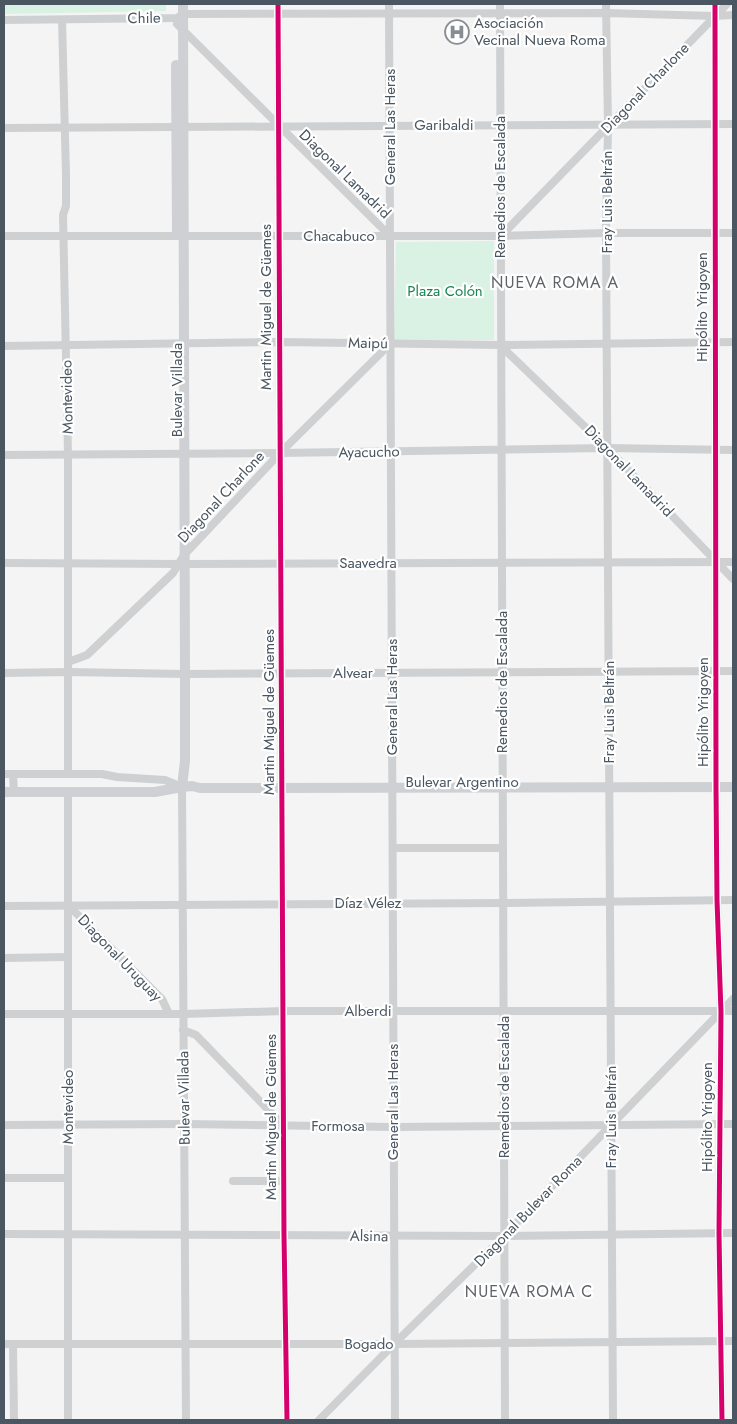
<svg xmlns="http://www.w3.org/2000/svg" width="737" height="1424" viewBox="0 0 737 1424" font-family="Jost,sans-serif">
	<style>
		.green { fill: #d9f2e3 }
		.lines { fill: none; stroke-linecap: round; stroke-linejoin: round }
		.street { stroke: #ced0d2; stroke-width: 8 }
		.secondary { stroke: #ced0d4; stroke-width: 10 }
		.cycleway-casing { stroke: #fff; stroke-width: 8 }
		.cycleway { stroke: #d6006c; stroke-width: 5 }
		.labels { text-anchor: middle; stroke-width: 4.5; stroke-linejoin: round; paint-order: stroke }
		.street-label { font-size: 15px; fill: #4a5661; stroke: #fff }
		.poi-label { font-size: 15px; fill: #4a5661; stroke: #fff; text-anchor: start }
		.park-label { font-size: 15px; fill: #17864f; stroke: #fff }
		.neighbourhood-label { font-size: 16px; letter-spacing: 1px; fill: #5f6368; stroke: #fff }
	</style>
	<rect width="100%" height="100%" fill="#f4f4f4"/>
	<g class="green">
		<polygon points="4,4 166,4 166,11 4,14"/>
		<polygon points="494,241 494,340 394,340 396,242"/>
	</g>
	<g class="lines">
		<g class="street">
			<polyline points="278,4 284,1235 287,1420"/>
			<polyline points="389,4 395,1420"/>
			<polyline points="500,4 505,1420"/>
			<polyline points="606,4 608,126 606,233 613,1420"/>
			<polyline points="715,4 716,787 717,900 721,1012 719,1233 722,1420"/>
			<polyline points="4,20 177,18 183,14 606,13 715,16 733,15"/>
			<polyline points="62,20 66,175 66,206 63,215 68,455 68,774"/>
			<polyline points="177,24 390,236"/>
			<polyline points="4,128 733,124"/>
			<polyline points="4,236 501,236 606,233 733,233"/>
			<polyline points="501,236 727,4"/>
			<polyline points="500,345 607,448 733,579"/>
			<polyline points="4,346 279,342 500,345 733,342"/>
			<polyline points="4,455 280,453 607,448 733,450"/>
			<polyline points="4,563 184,564 733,562"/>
			<polyline points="68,662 87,655 173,573 184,555 280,453 390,344"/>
			<polyline points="4,673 68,672 185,674 733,671"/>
			<polyline points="4,774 102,774 117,777 165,780 182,787 186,1420"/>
			<polyline points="13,774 14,792"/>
			<polyline points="393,848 503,848"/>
			<polyline points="68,905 162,999 169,1014"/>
			<polyline points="4,906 503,903 733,900"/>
			<polyline points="4,958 68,957"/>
			<polyline points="4,1014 183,1014 284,1011 733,1011"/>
			<polyline points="183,1030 196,1035 284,1126"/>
			<polyline points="4,1125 185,1124 393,1127 733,1124"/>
			<polyline points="4,1178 68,1178"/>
			<polyline points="233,1181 284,1181"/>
			<polyline points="4,1234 504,1236 733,1233"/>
			<polyline points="4,1344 394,1344 733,1341"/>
			<polyline points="13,1344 14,1420"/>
			<polyline points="68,1420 68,793"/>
			<polyline points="319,1420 394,1344 504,1236 733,999"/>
		</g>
		<g class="secondary">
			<polyline points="176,65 177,235"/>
			<polyline points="182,787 185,761 185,674 183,4"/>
			<polyline points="4,792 155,792 182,787 192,786 200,788 733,787"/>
		</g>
		<g class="cycleway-casing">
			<g id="cycleway">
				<polyline points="278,4 284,1235 287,1420"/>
				<polyline points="715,4 716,787 717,900 721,1012 719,1233 722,1420"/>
			</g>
		</g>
		<use href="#cycleway" class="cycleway"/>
	</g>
	<defs>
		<g id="hospital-ring" transform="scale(1.25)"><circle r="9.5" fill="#fff" stroke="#868d94" stroke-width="1.5"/><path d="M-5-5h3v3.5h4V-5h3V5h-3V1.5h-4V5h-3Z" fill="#868d94"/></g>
	</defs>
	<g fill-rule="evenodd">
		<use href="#hospital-ring" x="457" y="32"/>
	</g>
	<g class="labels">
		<g class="street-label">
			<text transform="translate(144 18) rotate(-1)" y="5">Chile</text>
			<text transform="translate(645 88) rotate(-46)" y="5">Diagonal Charlone</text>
			<text x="444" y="130">Garibaldi</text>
			<text transform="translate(390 127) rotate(-90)" y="5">General Las Heras</text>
			<text transform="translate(345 174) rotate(44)" y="5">Diagonal Lamadrid</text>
			<text transform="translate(500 187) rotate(-90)" y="5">Remedios de Escalada</text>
			<text transform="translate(607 202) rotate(-90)" y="5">Fray Luis Beltrán</text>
			<text x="339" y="241">Chacabuco</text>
			<text transform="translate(266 307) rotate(-90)" y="5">Martin Miguel de Güemes</text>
			<text transform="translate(702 307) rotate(-90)" y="5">Hipólito Yrigoyen</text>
			<text transform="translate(368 343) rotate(1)" y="5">Maipú</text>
			<text transform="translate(177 390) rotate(-90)" y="5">Bulevar Villada</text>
			<text transform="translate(67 397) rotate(-91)" y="5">Montevideo</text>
			<text transform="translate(369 452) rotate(-1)" y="5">Ayacucho</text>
			<text transform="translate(629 471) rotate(46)" y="5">Diagonal Lamadrid</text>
			<text transform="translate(221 497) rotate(-47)" y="5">Diagonal Charlone</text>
			<text x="368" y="568">Saavedra</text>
			<text x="353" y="678">Alvear</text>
			<text transform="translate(502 682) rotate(-90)" y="5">Remedios de Escalada</text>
			<text transform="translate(392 697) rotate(-90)" y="5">General Las Heras</text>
			<text transform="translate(269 712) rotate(-90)" y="5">Martin Miguel de Güemes</text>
			<text transform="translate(609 712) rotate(-90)" y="5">Fray Luis Beltrán</text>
			<text transform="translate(703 712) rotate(-90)" y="5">Hipólito Yrigoyen</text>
			<text x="462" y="787">Bulevar Argentino</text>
			<text x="368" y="908">Díaz Vélez</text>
			<text transform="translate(120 958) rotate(46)" y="5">Diagonal Uruguay</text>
			<text x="368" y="1016">Alberdi</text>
			<text transform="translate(504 1087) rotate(-90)" y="5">Remedios de Escalada</text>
			<text transform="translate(184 1098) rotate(-91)" y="5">Bulevar Villada</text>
			<text transform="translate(393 1102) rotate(-90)" y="5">General Las Heras</text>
			<text transform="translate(68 1107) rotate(-90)" y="5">Montevideo</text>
			<text transform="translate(271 1117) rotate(-90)" y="5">Martin Miguel de Güemes</text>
			<text transform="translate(611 1117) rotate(-90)" y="5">Fray Luis Beltrán</text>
			<text transform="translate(707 1117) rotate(-90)" y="5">Hipólito Yrigoyen</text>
			<text x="338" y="1131">Formosa</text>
			<text transform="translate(528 1211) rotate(-46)" y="5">Diagonal Bulevar Roma</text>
			<text transform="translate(369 1236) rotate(1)" y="5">Alsina</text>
			<text x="369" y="1349">Bogado</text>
		</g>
		<g class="poi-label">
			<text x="474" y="28">Asociación<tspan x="474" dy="17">Vecinal Nueva Roma</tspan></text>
		</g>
		<g class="park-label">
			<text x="445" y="296">Plaza Colón</text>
		</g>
		<g class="neighbourhood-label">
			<text x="555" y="288">NUEVA ROMA A</text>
			<text x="529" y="1297">NUEVA ROMA C</text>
		</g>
	</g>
	<rect width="737" height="1424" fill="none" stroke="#4a5661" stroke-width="10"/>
</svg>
